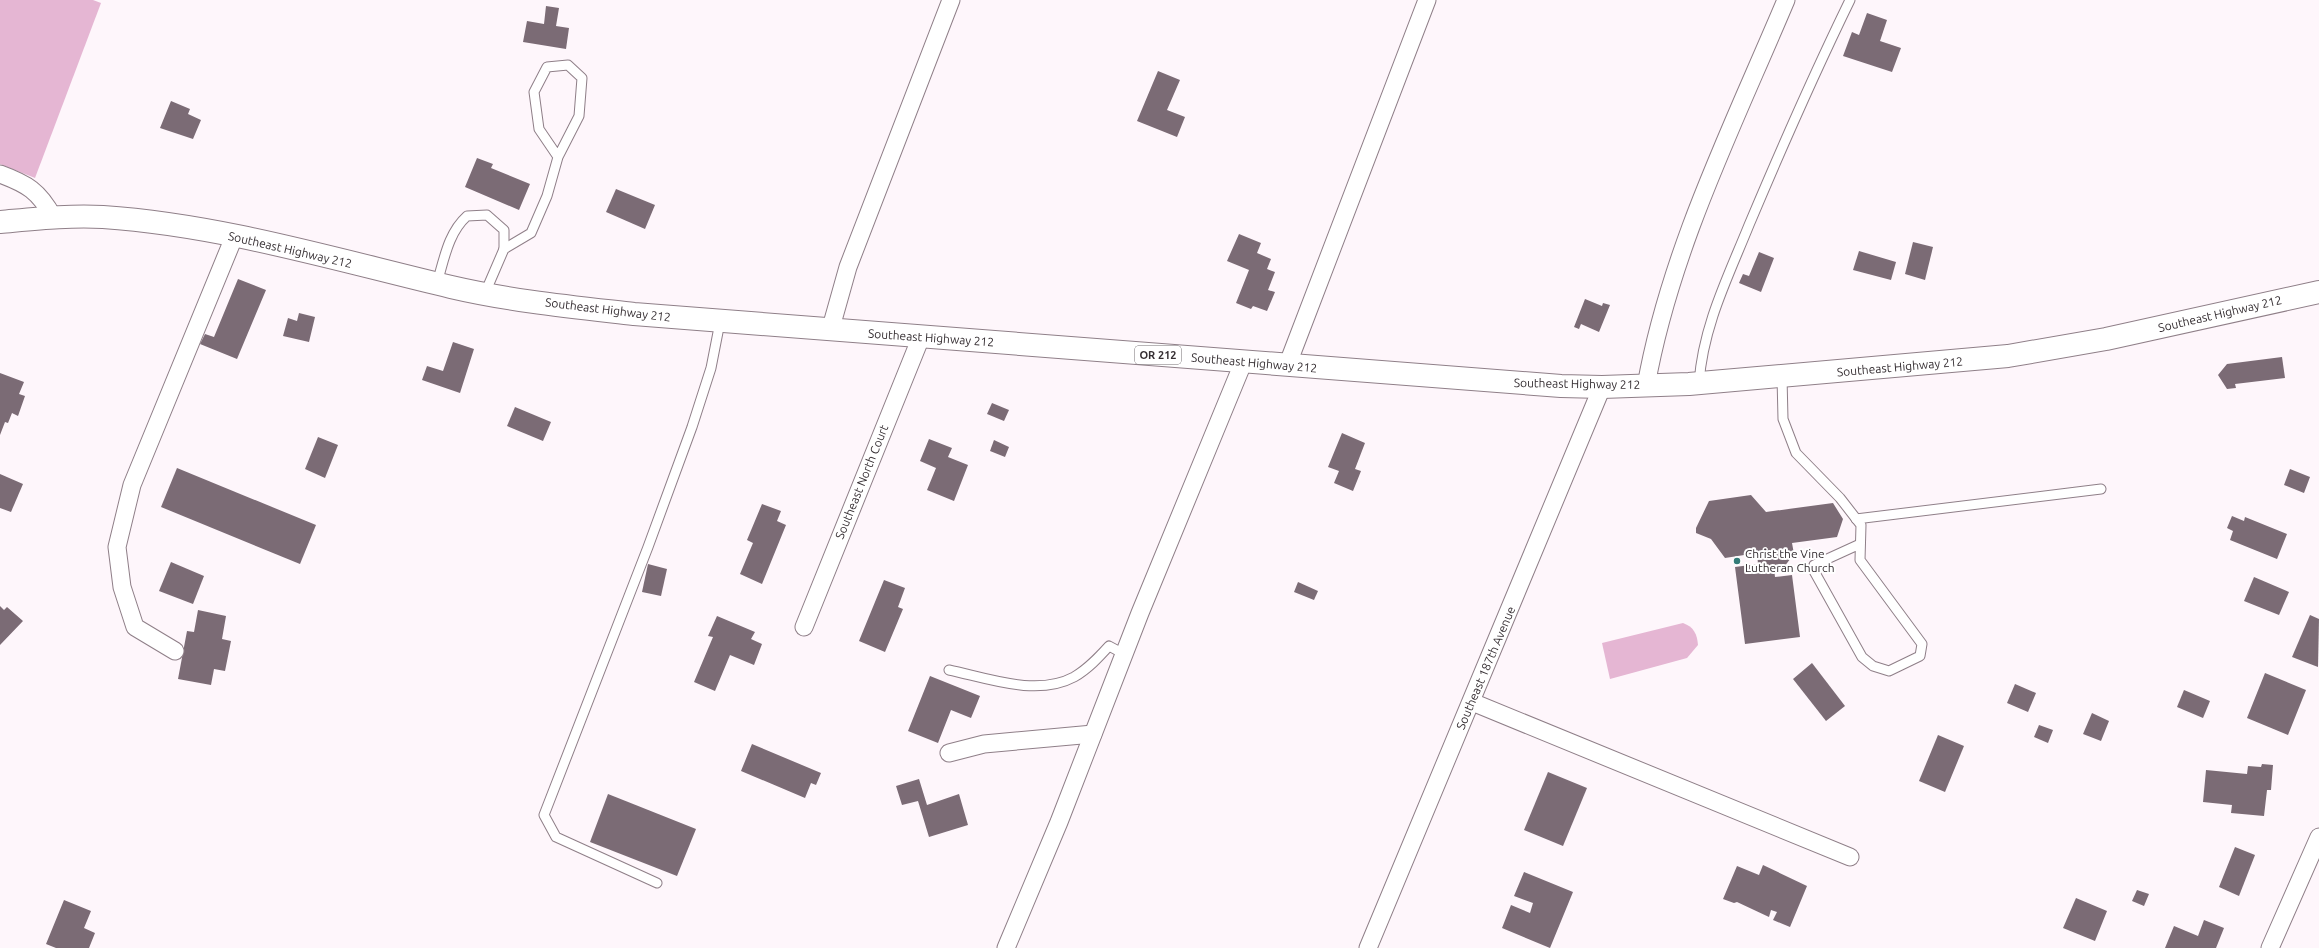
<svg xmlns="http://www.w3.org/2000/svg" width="2319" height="948" viewBox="0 0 2319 948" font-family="Ubuntu,sans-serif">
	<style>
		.green { fill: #e5b6d3 }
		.building { fill: #7b6b75 }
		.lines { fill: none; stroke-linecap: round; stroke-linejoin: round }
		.lane-casing { stroke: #8f7f88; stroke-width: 11 }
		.street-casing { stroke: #8f7f88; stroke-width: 19 }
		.highway-casing { stroke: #8f7f88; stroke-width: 24 }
		.lane { stroke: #fff; stroke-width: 9 }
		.street { stroke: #fff; stroke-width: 17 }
		.highway { stroke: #fff; stroke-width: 22 }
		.poi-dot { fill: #337b78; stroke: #fff; stroke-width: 1.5 }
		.labels { text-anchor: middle; stroke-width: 4; stroke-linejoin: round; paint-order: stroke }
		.shield { fill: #fff; stroke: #726d70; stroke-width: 1 }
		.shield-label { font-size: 11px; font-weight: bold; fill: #352e32 }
		.street-label { font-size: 12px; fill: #352e32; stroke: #fff }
		.poi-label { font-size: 12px; fill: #352e32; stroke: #fff; text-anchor: start }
	</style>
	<rect width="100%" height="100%" fill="#fef6fb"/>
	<g class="green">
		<polygon points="0,0 93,0 101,3 35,178 0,164"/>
		<path d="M 1683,623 C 1694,627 1697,634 1698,645 L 1687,658 L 1610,679 L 1602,643 Z"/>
	</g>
	<g class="building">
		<polygon points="546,6 559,8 556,26 569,28 566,49 523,42 527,21 544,24"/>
		<polygon points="1867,13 1887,20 1880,41 1901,48 1892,72 1843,56 1852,32 1859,35"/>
		<polygon points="1158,71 1180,80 1167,110 1185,117 1177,137 1137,121"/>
		<polygon points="171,101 190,109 188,114 201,120 193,139 160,128"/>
		<polygon points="477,158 493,164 491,168 530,184 519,210 465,187"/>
		<polygon points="616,189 655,205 645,229 606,212"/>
		<polygon points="1239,234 1261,243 1257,253 1271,259 1267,269 1275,272 1268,290 1275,292 1267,311 1253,306 1251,309 1236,303 1249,270 1227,261"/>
		<polygon points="1913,242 1933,247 1925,280 1905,274"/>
		<polygon points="1859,251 1896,262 1891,280 1853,270"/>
		<polygon points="1759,252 1774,258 1761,292 1739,283 1743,274 1749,276"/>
		<polygon points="238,279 266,290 237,359 200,344 205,334 214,337"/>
		<polygon points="1585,299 1602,306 1603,303 1610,305 1599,332 1581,324 1579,329 1574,327"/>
		<polygon points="299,313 315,317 309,342 283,336 288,318 297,321"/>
		<polygon points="453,342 474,349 460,393 422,380 427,366 443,371"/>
		<polygon points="2282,357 2285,378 2235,384 2236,388 2227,389 2218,375 2227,364"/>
		<polygon points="0,373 24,382 19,394 25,396 18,416 12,413 8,423 5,422 0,435"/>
		<polygon points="992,403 1009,410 1004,421 987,414"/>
		<polygon points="515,407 551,422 543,441 507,426"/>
		<polygon points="1342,433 1365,443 1355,469 1361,471 1353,491 1334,483 1339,471 1328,467"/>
		<polygon points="318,437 338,445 325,478 305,469"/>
		<polygon points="929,439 952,448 948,457 968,465 954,501 927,490 936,468 920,461"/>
		<polygon points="994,440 1009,447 1005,457 990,451"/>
		<polygon points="177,468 316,525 300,564 161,507"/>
		<polygon points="2290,469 2310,477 2304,493 2284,485"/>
		<polygon points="0,474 23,484 11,512 0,508"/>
		<polygon points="1751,495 1766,512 1833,503 1843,519 1837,537 1792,543 1794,554 1784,567 1774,568 1775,577 1792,575 1800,637 1745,644 1735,567 1758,564 1757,553 1725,558 1711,539 1696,533 1696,528 1709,501"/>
		<polygon points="762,504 781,511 777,521 786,525 762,584 740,574 753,543 747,540"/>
		<polygon points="2232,516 2244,521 2245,517 2287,534 2277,559 2230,540 2233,531 2227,528"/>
		<polygon points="171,562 204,576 193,604 159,591"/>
		<polygon points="648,564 667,569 661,596 642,592"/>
		<polygon points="2254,577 2289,592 2279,615 2244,601"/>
		<polygon points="884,580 905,588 898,607 903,609 885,652 859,641"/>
		<polygon points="1298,582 1318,591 1314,600 1294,592"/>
		<polygon points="0,606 4,610 7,607 23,621 0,645"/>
		<polygon points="198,610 226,616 222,639 231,641 225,671 214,669 211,685 178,679 187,631 194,632"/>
		<polygon points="2310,615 2319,619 2318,667 2292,657"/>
		<polygon points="717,616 755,632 751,639 762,644 754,665 730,655 715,691 694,682 713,637 708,636"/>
		<polygon points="1812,663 1845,706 1826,721 1793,679"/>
		<polygon points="2265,673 2306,690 2288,735 2247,718"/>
		<polygon points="930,676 980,696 971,718 951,710 938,743 908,731"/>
		<polygon points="2015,684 2036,693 2028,712 2007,703"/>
		<polygon points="2184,690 2210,701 2203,718 2177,707"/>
		<polygon points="2092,713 2109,721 2101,741 2083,734"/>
		<polygon points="2039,725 2053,730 2048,743 2034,737"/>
		<polygon points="1938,735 1964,746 1945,792 1919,781"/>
		<polygon points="752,744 821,773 816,785 811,783 805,798 741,771"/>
		<polygon points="2262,764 2273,765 2271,790 2267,790 2264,816 2231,813 2232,805 2203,802 2206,770 2247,774 2248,766 2261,767"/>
		<polygon points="1548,772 1587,788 1563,846 1524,830"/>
		<polygon points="919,779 927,805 959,794 968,825 929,837 918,801 902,805 896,786"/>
		<polygon points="608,794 696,829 677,876 590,842"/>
		<polygon points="2235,847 2255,855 2239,896 2219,887"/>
		<polygon points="1763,865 1807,886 1790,927 1773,920 1777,912 1771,910 1769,917 1737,902 1734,903 1723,899 1737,866 1759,875"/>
		<polygon points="1524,872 1573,892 1550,948 1502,928 1511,905 1530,913 1533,903 1514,896"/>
		<polygon points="2137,890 2149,894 2144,906 2132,901"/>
		<polygon points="2076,898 2107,911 2095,941 2063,928"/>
		<polygon points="64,900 91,911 84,928 95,933 89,948 56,948 46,944"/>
		<polygon points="2204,920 2224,928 2216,948 2165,948 2174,926 2198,936"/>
	</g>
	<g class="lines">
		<g class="lane-casing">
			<g id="lane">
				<path d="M 437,283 C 444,260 448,233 467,216 L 487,215 L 504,230 L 504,249"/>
				<polyline points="485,293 504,249 531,233 547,196 558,157 579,116 582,78 568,65 547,67 534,92 539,129 558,157"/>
				<polyline points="1782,377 1783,419 1796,453 1840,498 1861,525 1860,560 1922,644 1920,656 1889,671 1873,666 1862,657 1814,571 1814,565 1860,544"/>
				<path d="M 1699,383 C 1703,326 1728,277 1749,225 C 1781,149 1814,74 1850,0"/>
				<polyline points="1856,519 2101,489"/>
				<path d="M 949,670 C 987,678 1037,697 1074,677 C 1088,669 1099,657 1109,646 L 1124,654"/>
				<polyline points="657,883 556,837 544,815 648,547 692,427 711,368 720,322"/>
			</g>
		</g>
		<g class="street-casing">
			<g id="street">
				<path d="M 0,174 C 27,184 39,191 53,217"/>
				<polyline points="830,331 848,267 951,0"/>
				<polyline points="1287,366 1427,0"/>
				<path d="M 1646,386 C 1670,251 1733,126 1786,0"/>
				<polyline points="804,627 921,337"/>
				<polyline points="175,651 135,627 122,587 117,547 132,485 234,237"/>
				<polyline points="1472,702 1850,857"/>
				<polyline points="949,753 984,744 1093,734"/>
				<polyline points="1006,948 1059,822 1140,613 1243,363"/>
				<polyline points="1368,948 1602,387"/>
				<polyline points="2270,948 2319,837"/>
			</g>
		</g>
		<g class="highway-casing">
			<path id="highway" d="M 0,222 C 34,219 69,215 103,217 C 221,225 337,260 451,287 C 511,301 573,307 634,314 L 1561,386 L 1602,387 L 1689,384 L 2008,356 L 2106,339 L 2319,292"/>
		</g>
		<use href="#lane" class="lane"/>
		<use href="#street" class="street"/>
		<use href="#highway" class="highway"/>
	</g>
	<circle class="poi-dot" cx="1737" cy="561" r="4"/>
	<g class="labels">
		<rect class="shield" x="1135" y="346" width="46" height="18" rx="3"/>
		<g class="shield-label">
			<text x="1158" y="359">OR 212</text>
		</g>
		<g class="street-label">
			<text transform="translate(290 250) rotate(13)" y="4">Southeast Highway 212</text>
			<text transform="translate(608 310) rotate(7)" y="4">Southeast Highway 212</text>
			<text transform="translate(2220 314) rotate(-13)" y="4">Southeast Highway 212</text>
			<text transform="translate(931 338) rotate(4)" y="4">Southeast Highway 212</text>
			<text transform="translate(1254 363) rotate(5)" y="4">Southeast Highway 212</text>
			<text transform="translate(1900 367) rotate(-5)" y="4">Southeast Highway 212</text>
			<text transform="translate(1577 384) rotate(1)" y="4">Southeast Highway 212</text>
			<text transform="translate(862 482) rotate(-68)" y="4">Southeast North Court</text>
			<text transform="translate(1486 668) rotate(-67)" y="4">Southeast 187th Avenue</text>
		</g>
		<g class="poi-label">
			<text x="1745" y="558">Christ the Vine<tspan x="1745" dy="14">Lutheran Church</tspan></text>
		</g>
	</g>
</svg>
